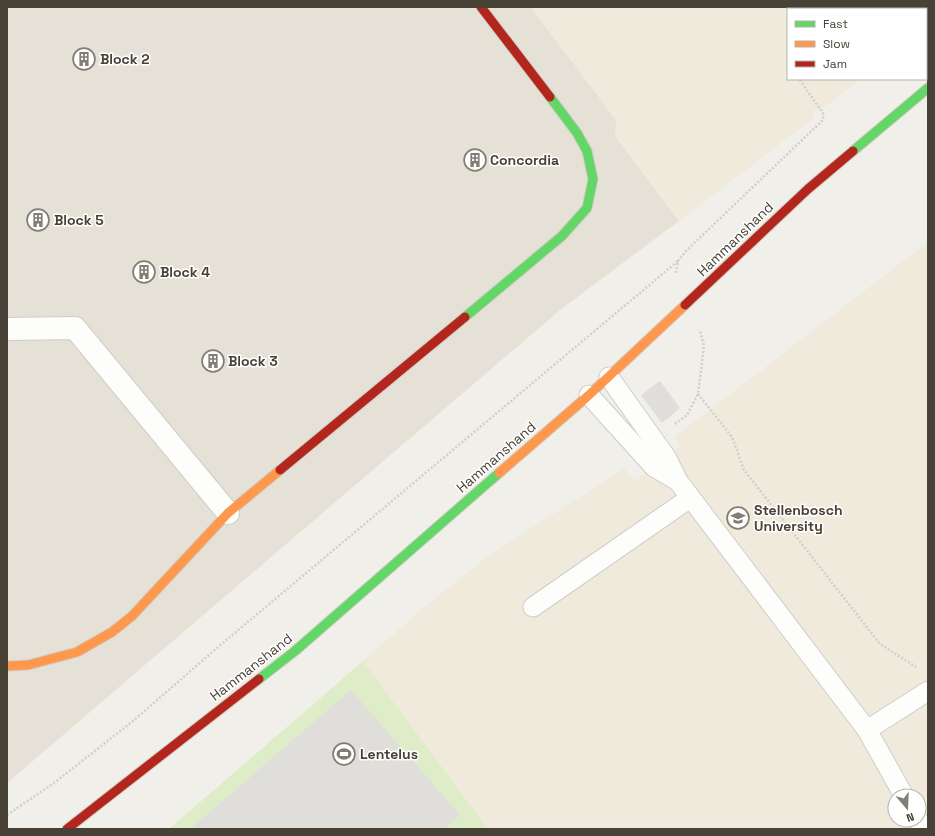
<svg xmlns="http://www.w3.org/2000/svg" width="935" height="836" viewBox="0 0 935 836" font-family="'Space Grotesk',sans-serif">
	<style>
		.residential { fill: #e6e1d7 }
		.education { fill: #f0eadc; fill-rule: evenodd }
		.green { fill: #deedc8 }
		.parking { fill: #e0deda }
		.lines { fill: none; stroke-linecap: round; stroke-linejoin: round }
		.lane-casing { stroke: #cfcdc7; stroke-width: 21 }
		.street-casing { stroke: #cfcdc7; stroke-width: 24 }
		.fast-casing { stroke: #d1ccc0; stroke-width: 11 }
		.slow-casing { stroke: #d1ccc0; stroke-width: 11 }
		.jam-casing { stroke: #d1ccc0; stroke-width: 11 }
		.path { stroke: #d1cfca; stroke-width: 2.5; stroke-dasharray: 2 2; stroke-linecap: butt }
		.lane { stroke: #fdfdfc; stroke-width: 19 }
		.street { stroke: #fdfdfc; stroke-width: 22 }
		.fast { stroke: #63d668; stroke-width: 9 }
		.slow { stroke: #ff974d; stroke-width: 9 }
		.jam { stroke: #b3261e; stroke-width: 9 }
		.labels { text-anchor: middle; stroke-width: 3; stroke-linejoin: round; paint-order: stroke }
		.poi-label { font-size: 14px; font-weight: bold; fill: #484135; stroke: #fff; text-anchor: start }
		.street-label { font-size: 14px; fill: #484135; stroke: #fff }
	</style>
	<rect width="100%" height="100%" fill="#f1efea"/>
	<polygon class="residential" points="7,7 531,7 617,121 615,136 679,221 560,310 7,783"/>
	<g class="education">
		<polygon points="531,7 928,7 928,26 926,28 926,9 788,9 788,79 861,79 830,103 812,114 814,118 679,221 615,136 617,121"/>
		<path d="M 928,242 L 928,829 L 488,829 L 363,661 L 422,609 L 490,555 L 624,468 L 634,481 L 654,467 L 681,446 L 674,437 ZM 895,796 L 919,796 L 919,820 L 895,820 Z"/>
	</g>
	<polygon class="green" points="363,661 488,829 169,829"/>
	<g class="parking">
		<polygon points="660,381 680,408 662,423 641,395"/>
		<polygon points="351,690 460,815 444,829 190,829"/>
	</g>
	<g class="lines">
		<g class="lane-casing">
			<g id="lane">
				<polyline points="609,377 666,457 678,481 867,730 904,796"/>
				<polyline points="589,395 654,467 678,481"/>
				<polyline points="533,607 690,498"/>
				<polyline points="867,730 928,691"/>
				<polyline points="918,820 923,829"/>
			</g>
		</g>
		<g class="street-casing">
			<polyline id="street" points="7,329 75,328 228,513"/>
		</g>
		<g class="fast-casing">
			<g id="fast">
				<polyline points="853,151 928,88"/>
				<polyline points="465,317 562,236 587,208 593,179 587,151 577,133 550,97"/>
				<polyline points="259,679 295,651 499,473"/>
			</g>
		</g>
		<g class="slow-casing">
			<g id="slow">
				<polyline points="499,473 589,395 685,305"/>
				<polyline points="7,666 28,665 77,652 112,632 132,616 228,513 280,470"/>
			</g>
		</g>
		<g class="jam-casing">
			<g id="jam">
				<polyline points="481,7 550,97"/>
				<polyline points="685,305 808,189 853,151"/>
				<polyline points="280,470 465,317"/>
				<polyline points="67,829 259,679"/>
			</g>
		</g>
		<g class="path">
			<polyline points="676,273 678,261 687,250 823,120 823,113 820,109 799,79"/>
			<polyline points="698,394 732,437 744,470 880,644 916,667"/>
			<polyline points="675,424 687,415 698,394 704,346 700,330"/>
			<polyline points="7,815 54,783 133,721 224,642 678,261"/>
		</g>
		<use href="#lane" class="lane"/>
		<use href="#street" class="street"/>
		<use href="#fast" class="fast"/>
		<use href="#slow" class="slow"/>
		<use href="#jam" class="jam"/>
	</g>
	<defs>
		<g id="building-ring" transform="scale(1.15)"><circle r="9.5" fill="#fff" stroke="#837e74" stroke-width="1.5"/><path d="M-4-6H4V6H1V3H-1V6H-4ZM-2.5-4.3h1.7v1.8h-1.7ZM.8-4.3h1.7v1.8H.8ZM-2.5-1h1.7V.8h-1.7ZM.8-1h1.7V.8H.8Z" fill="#837e74"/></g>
		<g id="university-ring" transform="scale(1.15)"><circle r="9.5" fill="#fff" stroke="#837e74" stroke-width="1.5"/><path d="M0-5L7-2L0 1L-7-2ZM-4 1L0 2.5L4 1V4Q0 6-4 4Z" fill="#837e74"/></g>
		<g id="stadium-ring" transform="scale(1.15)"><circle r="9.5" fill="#fff" stroke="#837e74" stroke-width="1.5"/><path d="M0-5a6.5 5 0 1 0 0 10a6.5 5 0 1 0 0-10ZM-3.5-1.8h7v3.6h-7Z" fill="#837e74"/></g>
	</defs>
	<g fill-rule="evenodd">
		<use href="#building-ring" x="84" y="59"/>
		<use href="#building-ring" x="475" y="160"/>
		<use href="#building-ring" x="38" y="220"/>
		<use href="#building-ring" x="144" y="272"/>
		<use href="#building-ring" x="213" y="361"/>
		<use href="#university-ring" x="738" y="518"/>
		<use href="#stadium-ring" x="344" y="754"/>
	</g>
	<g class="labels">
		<g class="poi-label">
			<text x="100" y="64">Block 2</text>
			<text x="490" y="165">Concordia</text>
			<text x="54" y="225">Block 5</text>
			<text x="160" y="277">Block 4</text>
			<text x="228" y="366">Block 3</text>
			<text x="754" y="515">Stellenbosch<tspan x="754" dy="16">University</tspan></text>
			<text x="360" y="759">Lentelus</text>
		</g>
		<g class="street-label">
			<text transform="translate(735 239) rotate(-44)" y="5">Hammanshand</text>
			<text transform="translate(496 457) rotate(-41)" y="5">Hammanshand</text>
			<text transform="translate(251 667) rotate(-38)" y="5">Hammanshand</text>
		</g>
	</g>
	<rect width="935" height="836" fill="none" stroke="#484135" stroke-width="16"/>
	<rect x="787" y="8" width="140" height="72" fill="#ffffff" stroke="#b6b3ae"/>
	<rect x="795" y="21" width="20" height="6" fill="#63d668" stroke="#b6b3ae"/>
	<text x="823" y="28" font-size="12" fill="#484135">Fast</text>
	<rect x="795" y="41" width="20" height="6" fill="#ff974d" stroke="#b6b3ae"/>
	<text x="823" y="48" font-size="12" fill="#484135">Slow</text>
	<rect x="795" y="61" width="20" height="6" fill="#b3261e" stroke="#b6b3ae"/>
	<text x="823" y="68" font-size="12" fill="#484135">Jam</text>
	<g transform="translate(907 808) rotate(161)"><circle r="19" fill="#ffffff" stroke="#b6b3ae"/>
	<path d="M0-3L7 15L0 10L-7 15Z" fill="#837e74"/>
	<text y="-6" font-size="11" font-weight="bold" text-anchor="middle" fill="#484135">N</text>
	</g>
</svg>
